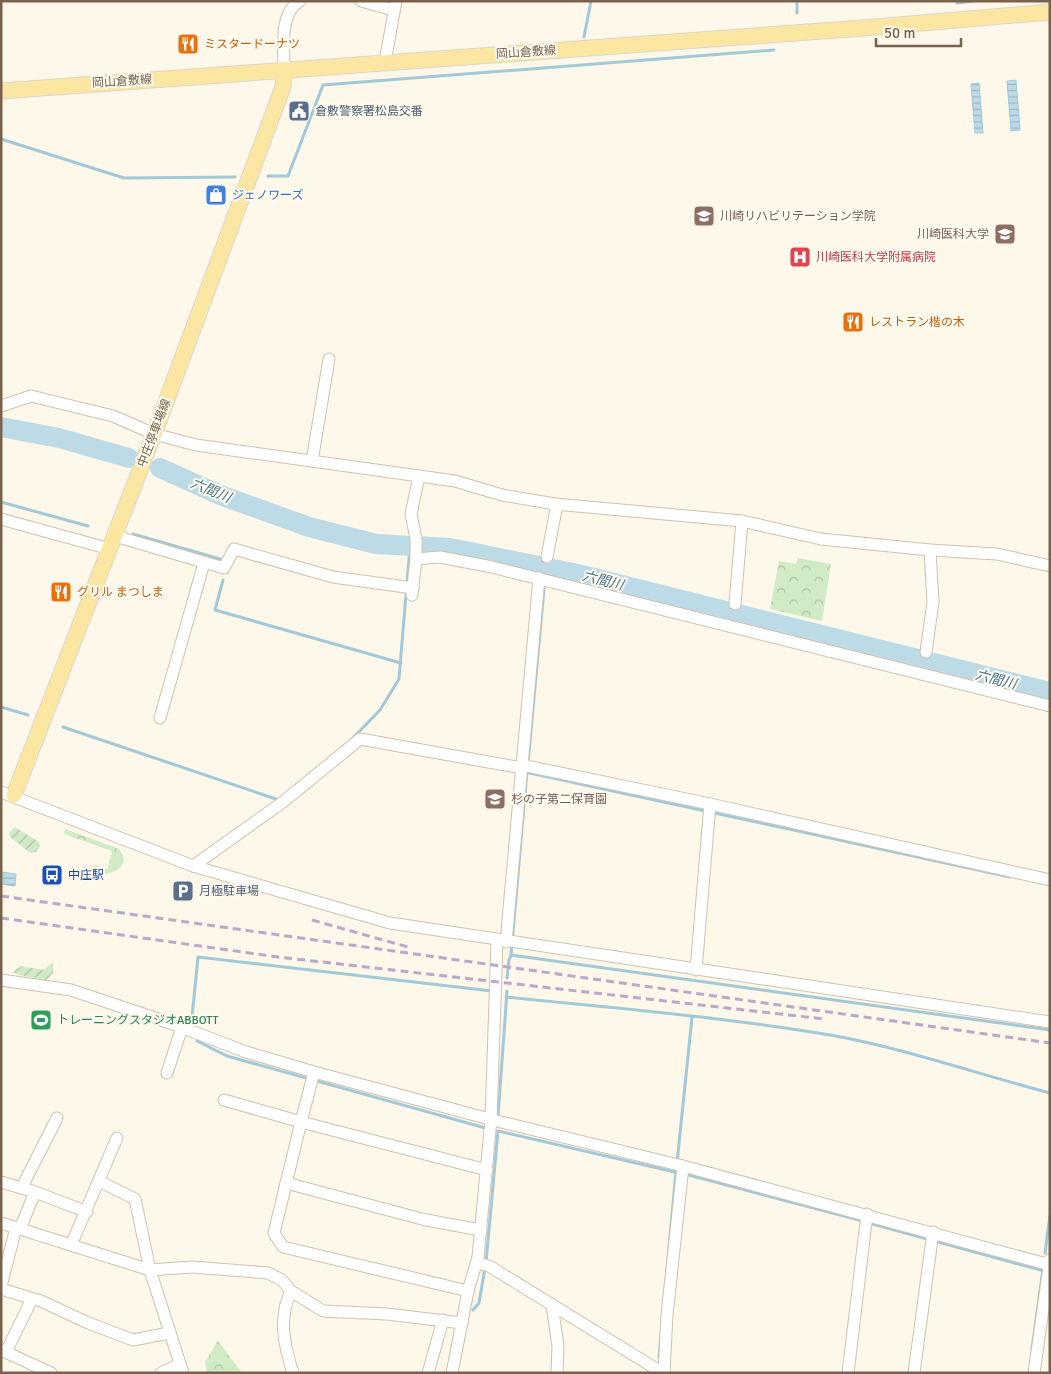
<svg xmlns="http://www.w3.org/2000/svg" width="1051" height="1374" viewBox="0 0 1051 1374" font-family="Signika,'Noto Sans JP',sans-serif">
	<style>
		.forest { fill: url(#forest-crowns) }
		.garden { fill: url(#garden-furrows) }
		.water { fill: url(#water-rules); stroke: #a3c9d9 }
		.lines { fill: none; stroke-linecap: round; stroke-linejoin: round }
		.stream { stroke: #a3c9d9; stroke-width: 3 }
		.river { stroke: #bddbe7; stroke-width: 20 }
		.minor-casing { stroke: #cfc1ae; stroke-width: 13 }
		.major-casing { stroke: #dcd6d0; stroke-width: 17 }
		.minor { stroke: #fff; stroke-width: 11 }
		.major { stroke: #fbe6a2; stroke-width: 15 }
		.rail { stroke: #bda6c8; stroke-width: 3; stroke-dasharray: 8 5; stroke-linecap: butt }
		.labels { text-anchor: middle; stroke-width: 4; stroke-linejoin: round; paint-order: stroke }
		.food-label { font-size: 12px; fill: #c56008; stroke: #fffbf0; text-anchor: start }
		.street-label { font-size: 12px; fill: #78624c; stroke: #fffbf0 }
		.service-label { font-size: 12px; fill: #4e5e75; stroke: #fffbf0; text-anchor: start }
		.shop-label { font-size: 12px; fill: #366cbe; stroke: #fffbf0; text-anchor: start }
		.education-label { font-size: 12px; fill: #785e54; stroke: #fffbf0; text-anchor: start }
		.health-label { font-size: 12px; fill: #be3a42; stroke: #fffbf0; text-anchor: start }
		.transit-label { font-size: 12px; fill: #164399; stroke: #fffbf0; text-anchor: start }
		.leisure-label { font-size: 12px; fill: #27864d; stroke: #fffbf0; text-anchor: start }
		.water-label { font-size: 14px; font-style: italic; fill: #45768b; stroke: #fffbf0 }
	</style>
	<defs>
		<pattern id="forest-crowns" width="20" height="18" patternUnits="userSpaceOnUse" patternTransform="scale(1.25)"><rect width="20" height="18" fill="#d1ebc7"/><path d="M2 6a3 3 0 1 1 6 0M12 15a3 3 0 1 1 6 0" fill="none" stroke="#aec2a4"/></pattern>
		<pattern id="garden-furrows" width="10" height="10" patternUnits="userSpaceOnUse" patternTransform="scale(1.25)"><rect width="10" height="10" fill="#d1ebc7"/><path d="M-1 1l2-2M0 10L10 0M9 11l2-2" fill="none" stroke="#aec2a4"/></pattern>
		<pattern id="water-rules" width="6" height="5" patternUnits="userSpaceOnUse" patternTransform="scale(1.25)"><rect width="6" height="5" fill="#bddbe7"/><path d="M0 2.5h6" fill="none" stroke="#9eb5bd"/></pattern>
	</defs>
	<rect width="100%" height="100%" fill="#fdf8e9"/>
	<g class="forest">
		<polygon points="798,558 831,564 822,621 770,609 779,561 796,564"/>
		<path d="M 65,829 L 119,849 C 135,869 106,876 92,875 L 95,865 L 108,869 L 112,851 L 64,834 Z"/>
		<polygon points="218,1341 242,1373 207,1373 205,1362"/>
	</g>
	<g class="garden">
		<polygon points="15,827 39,842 40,846 36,852 30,853 10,837 9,833"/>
		<polygon points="53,962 53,973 46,980 19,975 13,972 21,966 44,970"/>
	</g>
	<g class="water">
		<polygon points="1016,80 1020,130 1011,131 1007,81"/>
		<polygon points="979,83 983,133 975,133 971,84"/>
		<polygon points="1,872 16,874 15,886 1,884"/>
	</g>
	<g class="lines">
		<g class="stream">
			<polyline points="957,3 974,1"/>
			<polyline points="797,13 797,1"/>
			<polyline points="584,37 591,1"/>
			<polyline points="1,139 124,178 235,177"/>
			<polyline points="268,176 288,176 323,85 774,50"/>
			<polyline points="1,502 88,526"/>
			<polyline points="133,534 220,559"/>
			<polyline points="223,580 215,610 401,663"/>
			<polyline points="1,707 28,715"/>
			<polyline points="63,727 279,800"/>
			<polyline points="351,740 380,710 399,679 410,546"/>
			<polyline points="528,763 546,567"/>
			<polyline points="525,772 1010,877"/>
			<polyline points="511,955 527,771"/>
			<polyline points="507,978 509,960 511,955 1050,1030"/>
			<path d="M 506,997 C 614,1008 723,1017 830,1035 C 904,1048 977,1074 1050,1093"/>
			<polyline points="192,1017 198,957 492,991"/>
			<polyline points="197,1041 227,1056 489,1129"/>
			<polyline points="498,1117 507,991"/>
			<polyline points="677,1163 692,1017"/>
			<polyline points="685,1174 863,1221"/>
			<polyline points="869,1223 1044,1271"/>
			<polyline points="1045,1253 1050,1215"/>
			<polyline points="486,1262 498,1131 679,1173"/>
			<polyline points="473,1310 479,1303 485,1268"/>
			<polyline points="1032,1349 1043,1269"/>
			<polyline points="659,1357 676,1171"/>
		</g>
		<g class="river">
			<polyline points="1,427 59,438 129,458"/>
			<polyline points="160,468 220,495 309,527 376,544 450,548 578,574 1050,692"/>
		</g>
		<g class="minor-casing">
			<g id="minor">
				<polyline points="361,1 394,10"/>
				<polyline points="385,62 396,1"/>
				<path d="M 284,69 C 284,49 279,12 300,1"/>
				<polyline points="1,406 31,396 113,416 154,434 196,445 455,481 502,495 555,504 742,521 821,539 930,550 997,554 1050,566"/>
				<polyline points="312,461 329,359"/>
				<polyline points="1,519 110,549"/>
				<polyline points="115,536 224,568 234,549 333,577 413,588"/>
				<polyline points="547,557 557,504"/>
				<polyline points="416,559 440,557 492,567 1050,706"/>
				<polyline points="412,595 416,559 416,539 411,514 419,476"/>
				<polyline points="735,604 742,521"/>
				<polyline points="926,652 933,602 930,550"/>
				<polyline points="160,718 204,563"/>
				<polyline points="522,765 710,804 1050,880"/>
				<polyline points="1,792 193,866 390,923 1050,1022"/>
				<polyline points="193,866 283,802 360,739 522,768"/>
				<polyline points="506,942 539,578"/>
				<polyline points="696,970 710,804"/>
				<polyline points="1,980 71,990 173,1024 246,1052 314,1072 497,1121 683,1166 1050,1265"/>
				<polyline points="167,1073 182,1027"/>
				<polyline points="224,1100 301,1122 314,1072"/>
				<polyline points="99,1181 135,1199 150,1270 183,1373"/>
				<polyline points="1,1182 35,1192 87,1212"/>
				<polyline points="286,1183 426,1220 481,1230"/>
				<polyline points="22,1187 57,1118"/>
				<polyline points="1,1223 150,1270 192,1267 268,1273 282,1280 291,1291 323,1311 387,1314 462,1323"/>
				<polyline points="20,1229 35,1192"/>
				<polyline points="71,1245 117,1138"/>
				<polyline points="477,1263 489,1266 663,1373"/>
				<polyline points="1,1286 16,1228"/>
				<polyline points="1,1289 41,1301 86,1322 133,1340 169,1333"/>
				<path d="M 291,1291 C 278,1318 284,1345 293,1373"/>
				<polyline points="468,1291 283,1247 274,1233 301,1122 487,1170"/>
				<polyline points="552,1305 558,1346 557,1373"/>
				<polyline points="1,1350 51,1373"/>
				<polyline points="6,1352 32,1299"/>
				<polyline points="161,1373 180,1364"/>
				<polyline points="428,1373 443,1320"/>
				<polyline points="452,1373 468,1291 478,1257 491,1120 497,941"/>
				<polyline points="664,1373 667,1315 683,1166"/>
				<polyline points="848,1373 867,1214"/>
				<polyline points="914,1373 933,1232"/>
				<polyline points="1034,1373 1050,1260"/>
			</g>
		</g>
		<g class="major-casing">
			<g id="major">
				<polyline points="1,91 863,28 1050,12"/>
				<polyline points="14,795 154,434 283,87 284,69"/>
			</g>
		</g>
		<use href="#minor" class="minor"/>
		<use href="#major" class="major"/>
		<g class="rail">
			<polyline points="1,896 1050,1043"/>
			<polyline points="1,918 278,957 824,1019"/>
			<polyline points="312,920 408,947"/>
		</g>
	</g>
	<defs>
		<g id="restaurant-square" transform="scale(1.125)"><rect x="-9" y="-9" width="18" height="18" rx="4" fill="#e8710a" stroke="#fffbf0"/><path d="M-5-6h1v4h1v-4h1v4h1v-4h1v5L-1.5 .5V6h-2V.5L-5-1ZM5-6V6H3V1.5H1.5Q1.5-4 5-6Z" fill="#fff"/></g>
		<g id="civic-square" transform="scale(1.125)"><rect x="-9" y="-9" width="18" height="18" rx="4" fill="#5c6f8a" stroke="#fffbf0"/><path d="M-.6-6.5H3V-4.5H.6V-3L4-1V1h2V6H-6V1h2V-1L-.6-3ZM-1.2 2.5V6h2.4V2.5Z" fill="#fff"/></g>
		<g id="shop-square" transform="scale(1.125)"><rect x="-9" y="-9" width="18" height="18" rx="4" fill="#3f7fe0" stroke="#fffbf0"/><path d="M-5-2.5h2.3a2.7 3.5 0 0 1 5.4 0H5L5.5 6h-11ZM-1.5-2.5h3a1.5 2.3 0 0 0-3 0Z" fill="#fff"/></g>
		<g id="university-square" transform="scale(1.125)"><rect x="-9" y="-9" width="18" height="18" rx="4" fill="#8d6e63" stroke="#fffbf0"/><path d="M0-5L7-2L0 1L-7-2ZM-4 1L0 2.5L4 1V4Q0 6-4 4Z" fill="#fff"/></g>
		<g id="hospital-square" transform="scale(1.125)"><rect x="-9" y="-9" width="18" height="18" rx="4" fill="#e0444e" stroke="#fffbf0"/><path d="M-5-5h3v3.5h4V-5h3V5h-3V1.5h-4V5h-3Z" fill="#fff"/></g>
		<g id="school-square" transform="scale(1.125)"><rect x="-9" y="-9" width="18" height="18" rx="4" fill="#8d6e63" stroke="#fffbf0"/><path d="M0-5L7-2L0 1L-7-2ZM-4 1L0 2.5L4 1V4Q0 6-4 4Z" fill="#fff"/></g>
		<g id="bus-square" transform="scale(1.125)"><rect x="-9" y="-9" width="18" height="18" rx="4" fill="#1a4fb4" stroke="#fffbf0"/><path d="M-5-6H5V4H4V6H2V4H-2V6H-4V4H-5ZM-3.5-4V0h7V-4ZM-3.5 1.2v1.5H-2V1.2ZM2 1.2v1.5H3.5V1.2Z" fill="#fff"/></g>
		<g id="parking-square" transform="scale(1.125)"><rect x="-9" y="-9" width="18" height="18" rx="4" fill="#5c6f8a" stroke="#fffbf0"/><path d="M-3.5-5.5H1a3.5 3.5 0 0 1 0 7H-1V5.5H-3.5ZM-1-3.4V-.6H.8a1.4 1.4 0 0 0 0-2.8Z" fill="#fff"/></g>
		<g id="stadium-square" transform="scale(1.125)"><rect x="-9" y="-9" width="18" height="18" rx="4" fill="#2e9e5b" stroke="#fffbf0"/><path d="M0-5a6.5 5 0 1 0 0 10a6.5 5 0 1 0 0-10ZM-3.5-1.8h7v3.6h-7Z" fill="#fff"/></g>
	</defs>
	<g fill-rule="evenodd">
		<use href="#restaurant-square" x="188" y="44"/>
		<use href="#civic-square" x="299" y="111"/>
		<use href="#shop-square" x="216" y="195"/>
		<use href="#university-square" x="704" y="216"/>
		<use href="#university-square" x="1005" y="234"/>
		<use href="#hospital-square" x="800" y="257"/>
		<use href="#restaurant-square" x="853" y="322"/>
		<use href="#restaurant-square" x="61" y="592"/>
		<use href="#school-square" x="495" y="799"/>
		<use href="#bus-square" x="52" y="875"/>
		<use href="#parking-square" x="183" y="891"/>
		<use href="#stadium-square" x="41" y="1020"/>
	</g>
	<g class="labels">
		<g class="food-label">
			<text x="204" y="48">ミスタードーナツ</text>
			<text x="869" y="326">レストラン楷の木</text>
			<text x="77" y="596">グリル まつしま</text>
		</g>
		<g class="street-label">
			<text transform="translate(526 52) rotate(-4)" y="4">岡山倉敷線</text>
			<text transform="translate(122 81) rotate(-4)" y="4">岡山倉敷線</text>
			<text transform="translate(154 433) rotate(-69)" y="4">中庄停車場線</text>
		</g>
		<g class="service-label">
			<text x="315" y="115">倉敷警察署松島交番</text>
			<text x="199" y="895">月極駐車場</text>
		</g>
		<g class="shop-label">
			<text x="232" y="199">ジェノワーズ</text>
		</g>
		<g class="education-label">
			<text x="720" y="220">川崎リハビリテーション学院</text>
			<text x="989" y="238" text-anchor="end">川崎医科大学</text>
			<text x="511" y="803">杉の子第二保育園</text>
		</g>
		<g class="health-label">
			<text x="816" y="261">川崎医科大学附属病院</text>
		</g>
		<g class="transit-label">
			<text x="68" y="879">中庄駅</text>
		</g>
		<g class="leisure-label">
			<text x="57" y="1024">トレーニングスタジオABBOTT</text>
		</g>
		<g class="water-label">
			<text transform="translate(211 490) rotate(23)" y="5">六間川</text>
			<text transform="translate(603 580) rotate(14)" y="5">六間川</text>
			<text transform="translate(996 679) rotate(14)" y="5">六間川</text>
		</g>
	</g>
	<rect width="1051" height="1374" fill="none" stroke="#78624c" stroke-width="5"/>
	<path d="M876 38v8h85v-8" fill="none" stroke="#78624c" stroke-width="2.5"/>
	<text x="884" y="38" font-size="15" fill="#78624c" stroke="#fffbf0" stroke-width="4" paint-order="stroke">50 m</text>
</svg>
